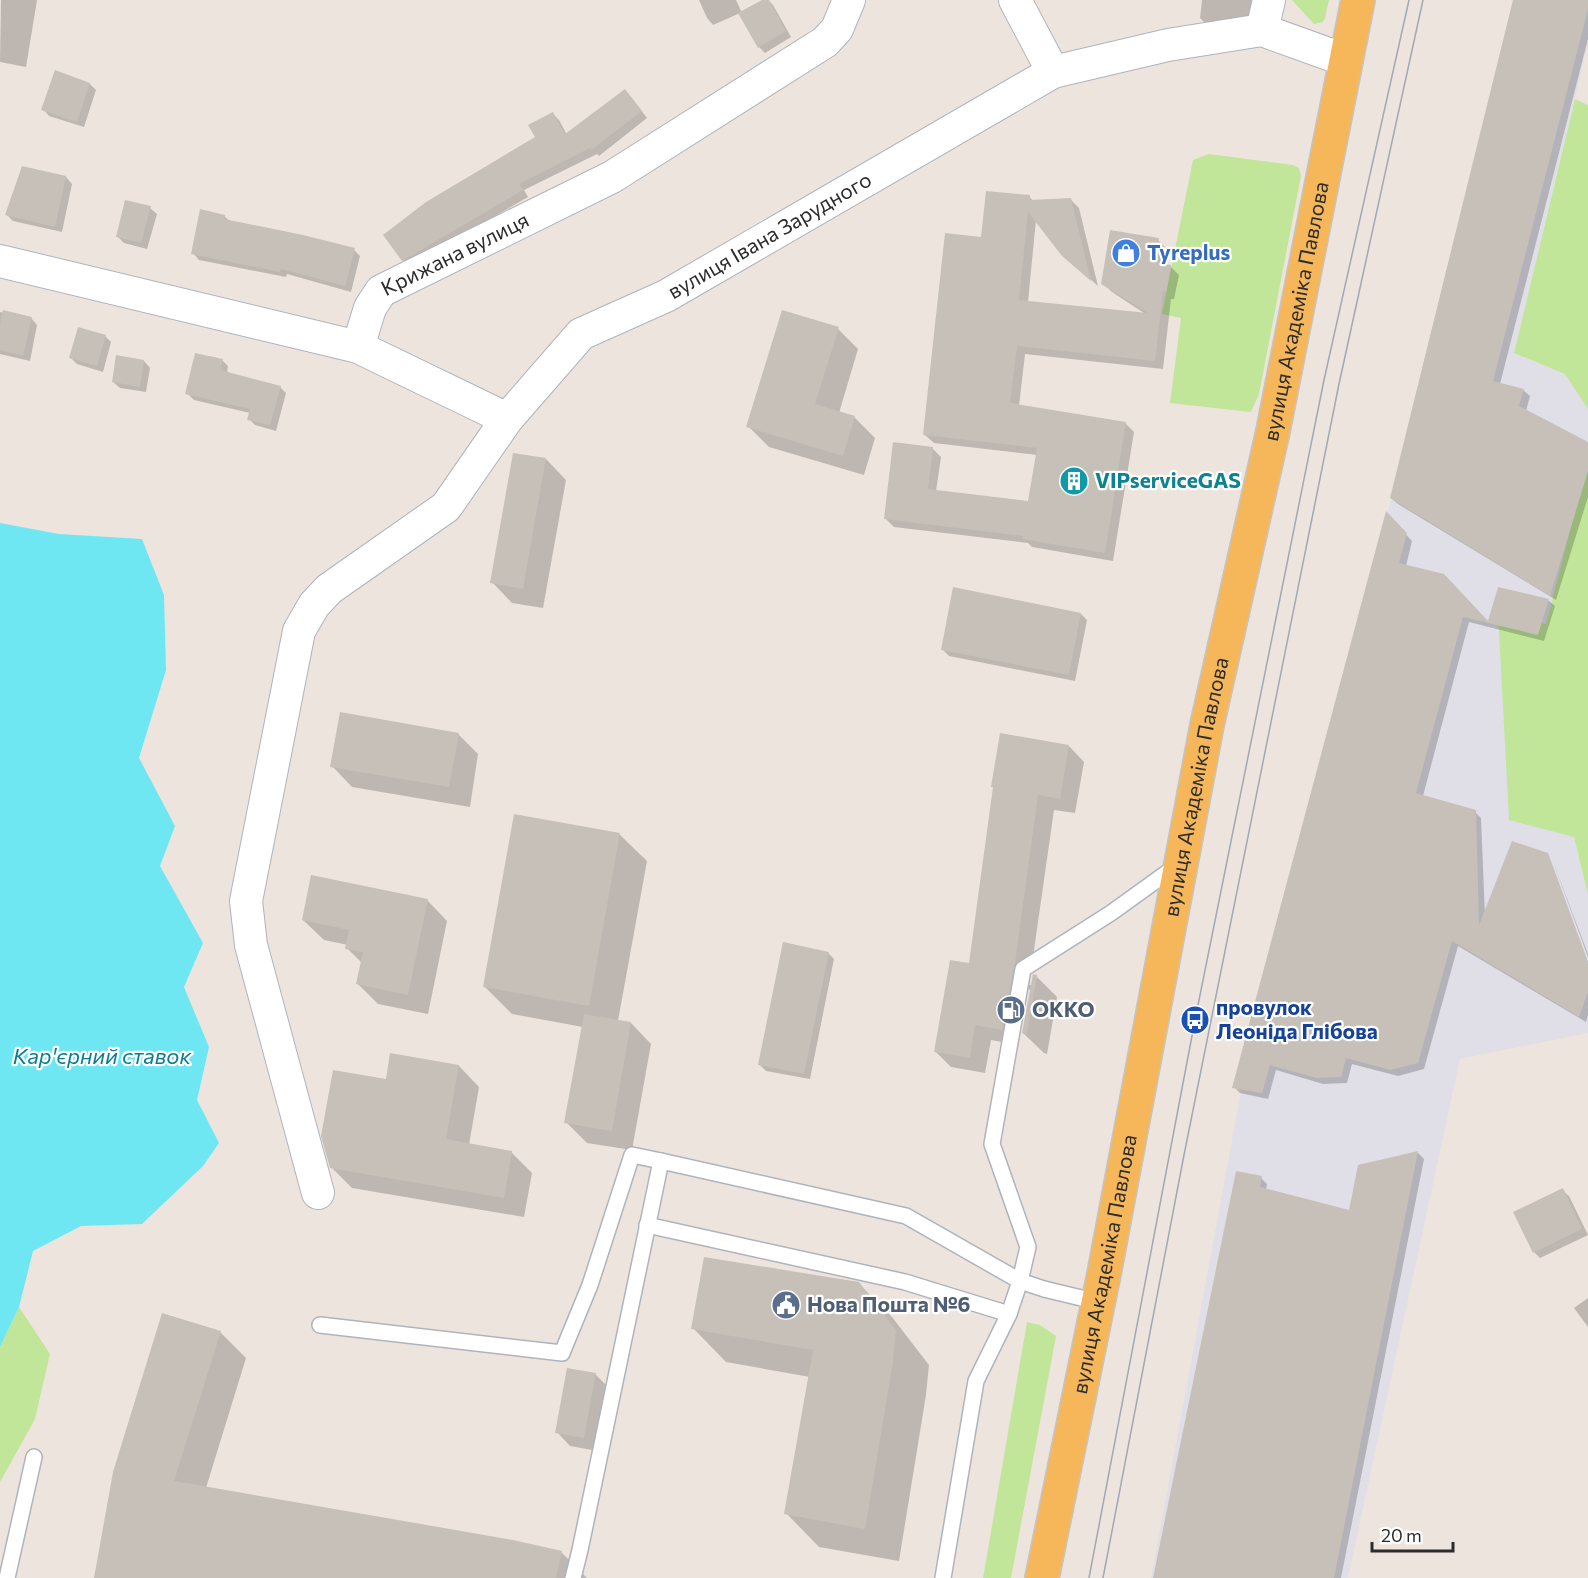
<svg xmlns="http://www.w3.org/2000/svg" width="1588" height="1578" viewBox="0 0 1588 1578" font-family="Commissioner,sans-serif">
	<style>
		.industrial { fill: #e0dfe7 }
		.green { fill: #c1e699 }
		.water { fill: #6ee7f3 }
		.shadow { fill: #0003 }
		.building { fill: #c6c0b9 }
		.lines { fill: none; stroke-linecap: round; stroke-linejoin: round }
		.lane-casing { stroke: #aeb4bc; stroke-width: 18 }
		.street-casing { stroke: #aeb4bc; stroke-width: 34 }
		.primary-casing { stroke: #c4c4c4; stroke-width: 36 }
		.lane { stroke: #fff; stroke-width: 15 }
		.street { stroke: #fff; stroke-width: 32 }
		.primary { stroke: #f6b75b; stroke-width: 33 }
		.tram { stroke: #a0a7b7; stroke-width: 1.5 }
		.labels { text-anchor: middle; stroke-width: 4.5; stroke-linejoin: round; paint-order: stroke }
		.street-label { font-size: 21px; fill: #2c2c2c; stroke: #fff }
		.shop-label { font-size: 21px; font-weight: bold; fill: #366cbe; stroke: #fff; text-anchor: start }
		.culture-label { font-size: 21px; font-weight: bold; fill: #0d838f; stroke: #fff; text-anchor: start }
		.transit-label { font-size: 21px; font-weight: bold; fill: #164399; stroke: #fff; text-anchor: start }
		.service-label { font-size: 21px; font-weight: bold; fill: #4e5e75; stroke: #fff; text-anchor: start }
		.water-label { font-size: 22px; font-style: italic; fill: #097d95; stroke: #fff }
	</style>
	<rect width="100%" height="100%" fill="#eee4de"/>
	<polygon class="industrial" points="1515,0 1588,0 1588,43 1514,353 1565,374 1588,409 1588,461 1546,624 1498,613 1574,837 1588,895 1588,1033 1460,1059 1348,1578 1151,1578 1245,1070 1374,568"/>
	<g class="green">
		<polygon points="1292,0 1329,0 1325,18 1323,22 1314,24"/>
		<polygon points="1575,99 1588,105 1588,409 1565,374 1514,353"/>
		<polygon points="1209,154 1293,165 1299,168 1301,176 1259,394 1251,412 1170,403 1181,318 1162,314 1193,160"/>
		<polygon points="1588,461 1588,895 1574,837 1509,820 1498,613 1546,624"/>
		<polygon points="19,1307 50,1354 35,1419 0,1482 0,1347"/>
		<polygon points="1027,1322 1040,1325 1056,1336 1011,1578 983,1578"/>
	</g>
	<polygon class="water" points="0,523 59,534 142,539 164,595 166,670 139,758 175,826 160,866 203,943 184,987 209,1047 197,1100 219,1143 203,1166 142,1224 81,1226 33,1251 19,1307 0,1347"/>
	<g class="shadow">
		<polygon points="1,0 37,0 26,67 0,62"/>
		<polygon points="699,0 736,0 742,13 768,0 773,5 791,37 765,53 759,47 740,13 713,25 707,18"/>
		<polygon points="1202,0 1265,0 1257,34 1222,39 1200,18"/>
		<polygon points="1514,0 1588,0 1588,39 1500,384 1523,390 1530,396 1526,411 1588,444 1588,497 1556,600 1398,504 1391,498"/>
		<polygon points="90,84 96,90 84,127 49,116 43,109"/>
		<polygon points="631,97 647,118 599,156 597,154 524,190 528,197 409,266 403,260 537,138 553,114 559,120 567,135"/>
		<polygon points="66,177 72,184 62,232 13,221 7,215"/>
		<polygon points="1029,197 1034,201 1070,199 1079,208 1098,286 1073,264 1036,220 1028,302 1147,315 1112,292 1103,283 1158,240 1167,249 1164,265 1170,266 1179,275 1174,299 1171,299 1163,369 1025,354 1019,406 1126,424 1134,432 1113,561 1032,547 1028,543 894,527 885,518 932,448 941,457 936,491 1030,502 1037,455 934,443 925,435 982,239"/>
		<polygon points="150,208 157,214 147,249 124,243 117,236"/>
		<polygon points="224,216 230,221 354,250 360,256 351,292 287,274 286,277 199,260 193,253"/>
		<polygon points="0,312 31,318 37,325 30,361 0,354"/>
		<polygon points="838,329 858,349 839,413 854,417 875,438 864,475 769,447 748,426"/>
		<polygon points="105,336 111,342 103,372 77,364 71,358"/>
		<polygon points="222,360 228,366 227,373 280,387 286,393 276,431 255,425 249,419 250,413 194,400 187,393"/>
		<polygon points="144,361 150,368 146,392 120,388 113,382"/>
		<polygon points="546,459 566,480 543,608 512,603 492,582"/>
		<polygon points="1387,514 1412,541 1406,566 1451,582 1489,623 1499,588 1548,600 1555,606 1544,641 1469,622 1423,796 1475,812 1481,818 1485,916 1547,855 1550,857 1548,857 1588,966 1588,1015 1586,1022 1458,946 1424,1069 1398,1076 1352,1064 1347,1083 1323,1084 1276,1070 1268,1099 1240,1093 1234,1087"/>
		<polygon points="1081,614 1087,620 1075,681 949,656 943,650"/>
		<polygon points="458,734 478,754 470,807 352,787 332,766"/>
		<polygon points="1069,746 1084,762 1075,813 1054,810 1029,985 1032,985 1037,977 1057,997 1047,1054 1044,1053 1023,1033 1031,990 1028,989 1018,1045 991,1040 985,1073 951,1067 936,1052 970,965 994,788"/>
		<polygon points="619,834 647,861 618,1021 631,1023 651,1044 632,1150 587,1143 566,1122 583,1027 512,1014 485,987"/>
		<polygon points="1552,859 1588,954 1588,957"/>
		<polygon points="427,900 447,921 428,1014 378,1004 358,984 362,963 347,948 348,945 324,940 303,920"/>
		<polygon points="828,953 834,959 810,1079 766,1071 759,1064"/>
		<polygon points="459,1066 479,1087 469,1145 511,1152 532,1173 524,1217 352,1188 331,1167 387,1080"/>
		<polygon points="1418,1153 1424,1159 1341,1578 1154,1578 1261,1178 1267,1184 1266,1190 1350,1211 1359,1166"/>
		<polygon points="1562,1190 1569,1196 1588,1235 1540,1258 1534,1252"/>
		<polygon points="858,1283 892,1317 929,1365 926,1395 899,1561 819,1547 786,1513 810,1377 726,1362 693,1328"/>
		<polygon points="1588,1298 1588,1327 1574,1308"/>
		<polygon points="220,1332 246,1358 206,1488 561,1552 587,1578 95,1578"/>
		<polygon points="595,1374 609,1388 598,1451 570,1446 557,1432"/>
	</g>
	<g class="building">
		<polygon points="762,0 769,0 786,31 758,48 738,13"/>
		<polygon points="1513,0 1588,0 1588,9 1493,381 1524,389 1519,406 1588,442 1588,471 1550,596 1390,498"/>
		<polygon points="55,70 90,83 77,122 41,110"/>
		<polygon points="625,89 642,111 591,150 590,148 519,184 523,190 402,261 383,235 426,202 535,137 528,125 553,112 565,134"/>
		<polygon points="22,166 66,176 55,227 5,215"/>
		<polygon points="986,191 1030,195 1030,200 1071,198 1091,281 1062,256 1028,212 1019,300 1148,313 1101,284 1110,230 1159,238 1155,262 1171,265 1166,292 1163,291 1155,361 1017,346 1010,403 1126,422 1105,553 1022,539 1023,536 884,519 893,442 933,447 928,489 1028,501 1037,448 923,435 945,233 981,237"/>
		<polygon points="125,200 151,206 141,243 116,237"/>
		<polygon points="200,209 225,215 224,219 303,235 355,248 345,286 281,269 280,272 191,254"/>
		<polygon points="3,310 32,317 23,356 0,350 0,324"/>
		<polygon points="782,310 839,327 815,404 855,416 843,456 746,427"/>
		<polygon points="78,327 106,335 97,366 69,358"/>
		<polygon points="195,353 223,359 220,370 281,386 270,425 247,420 250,409 185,394"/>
		<polygon points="116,355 144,360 140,387 112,382"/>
		<polygon points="513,453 546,458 523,589 490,583"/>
		<polygon points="1386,511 1407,533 1399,563 1444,574 1488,621 1498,587 1549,599 1538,635 1463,617 1416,793 1476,810 1479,925 1512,841 1548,853 1588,962 1588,992 1579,1017 1452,941 1418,1063 1390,1070 1346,1058 1341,1077 1316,1078 1270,1065 1262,1093 1232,1088"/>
		<polygon points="953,587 1081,613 1069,675 941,650"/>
		<polygon points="340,712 459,733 449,787 330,767"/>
		<polygon points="1000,733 1069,745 1060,799 1038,795 1015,963 1002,1030 975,1025 970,1058 934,1052 950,960 969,963 993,787 991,787"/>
		<polygon points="514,814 620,833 589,1006 483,987"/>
		<polygon points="311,875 428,899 408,995 356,984 363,952 345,949 349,930 302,920"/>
		<polygon points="783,942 829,952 804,1074 758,1065"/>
		<polygon points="1033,974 1037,975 1027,1034 1022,1033"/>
		<polygon points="584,1014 631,1022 612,1131 564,1123"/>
		<polygon points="390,1053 459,1065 446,1139 512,1151 504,1198 330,1168 321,1136 333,1070 386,1079"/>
		<polygon points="1418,1151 1334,1578 1153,1578 1236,1171 1262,1176 1260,1187 1349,1210 1358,1165"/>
		<polygon points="1563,1188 1582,1229 1533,1253 1513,1212"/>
		<polygon points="704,1257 859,1282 896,1330 893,1361 865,1529 784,1514 813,1350 691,1329"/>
		<polygon points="162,1313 221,1331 174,1481 513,1540 562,1551 556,1578 94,1578 113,1472"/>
		<polygon points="567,1368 596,1373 584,1438 555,1433"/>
	</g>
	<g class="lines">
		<g class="lane-casing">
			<g id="lane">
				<polyline points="647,1225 905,1282 1009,1314"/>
				<polyline points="320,1325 562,1353 590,1285 632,1155 661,1161"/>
				<polyline points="7,1578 34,1457"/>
				<polyline points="573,1578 580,1550 661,1161 906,1216 1020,1281 1044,1289 1098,1302"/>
				<polyline points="943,1578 976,1381 1009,1314 1020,1281 1028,1247 992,1144 1023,969 1111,913 1179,864"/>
			</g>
		</g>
		<g class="street-casing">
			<g id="street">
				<polyline points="1015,0 1053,72"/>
				<polyline points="1262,30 1269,0"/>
				<path id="s1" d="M 0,261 L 358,347 L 370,308 L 381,291 L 612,177 L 825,42 L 837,29 L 849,0"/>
				<polyline points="358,347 507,419"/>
				<path id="s2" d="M 318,1193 L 251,945 L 246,901 L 299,631 L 314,605 L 329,589 L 446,507 L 507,419 L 581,334 L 666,296 L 1053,72 L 1168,45 L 1262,30 L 1345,60"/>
			</g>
		</g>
		<g class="primary-casing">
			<g id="primary">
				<path id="s3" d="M 1042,1578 L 1104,1274 L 1207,725 L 1273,431 L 1358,0"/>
			</g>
		</g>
		<use href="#lane" class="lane"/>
		<use href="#street" class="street"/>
		<use href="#primary" class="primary"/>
		<g class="tram">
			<polyline points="1089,1578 1195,1020 1324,380 1409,0"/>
			<polyline points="1103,1578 1184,1155 1339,384 1423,0"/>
		</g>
	</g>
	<defs>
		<g id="shop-disc" transform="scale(1.5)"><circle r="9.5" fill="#3f7fe0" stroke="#fff"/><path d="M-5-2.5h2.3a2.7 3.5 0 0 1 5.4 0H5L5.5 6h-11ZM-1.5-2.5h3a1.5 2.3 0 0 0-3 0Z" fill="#fff"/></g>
		<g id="building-disc" transform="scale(1.5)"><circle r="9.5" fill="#0f9aa8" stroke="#fff"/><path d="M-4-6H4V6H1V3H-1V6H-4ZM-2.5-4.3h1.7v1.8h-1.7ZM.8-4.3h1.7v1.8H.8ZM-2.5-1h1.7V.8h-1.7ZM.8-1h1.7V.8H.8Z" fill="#fff"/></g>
		<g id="fuel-disc" transform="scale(1.5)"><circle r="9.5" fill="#5c6f8a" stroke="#fff"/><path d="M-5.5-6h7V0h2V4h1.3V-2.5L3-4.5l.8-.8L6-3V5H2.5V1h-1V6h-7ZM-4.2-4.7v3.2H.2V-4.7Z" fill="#fff"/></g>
		<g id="bus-disc" transform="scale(1.5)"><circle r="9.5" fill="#1a4fb4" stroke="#fff"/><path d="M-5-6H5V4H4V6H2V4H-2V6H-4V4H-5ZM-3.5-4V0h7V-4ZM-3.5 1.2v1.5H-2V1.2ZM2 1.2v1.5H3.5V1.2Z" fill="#fff"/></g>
		<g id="civic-disc" transform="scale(1.5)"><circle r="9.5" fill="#5c6f8a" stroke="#fff"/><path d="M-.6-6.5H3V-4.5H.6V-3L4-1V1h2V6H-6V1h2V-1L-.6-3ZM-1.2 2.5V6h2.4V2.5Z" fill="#fff"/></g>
	</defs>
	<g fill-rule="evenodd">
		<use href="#shop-disc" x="1126" y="253"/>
		<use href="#building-disc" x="1074" y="481"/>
		<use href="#fuel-disc" x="1011" y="1010"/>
		<use href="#bus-disc" x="1195" y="1020"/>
		<use href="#civic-disc" x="786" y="1305"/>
	</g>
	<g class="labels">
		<g class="street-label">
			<text dy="7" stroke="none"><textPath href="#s2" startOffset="1204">вулиця Івана Зарудного</textPath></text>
			<text dy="7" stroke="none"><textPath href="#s1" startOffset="512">Крижана вулиця</textPath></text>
			<text dy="7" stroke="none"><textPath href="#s3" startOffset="1292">вулиця Академіка Павлова</textPath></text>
			<text dy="7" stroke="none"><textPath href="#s3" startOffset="806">вулиця Академіка Павлова</textPath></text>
			<text dy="7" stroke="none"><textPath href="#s3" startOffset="320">вулиця Академіка Павлова</textPath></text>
		</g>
		<g class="shop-label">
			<text x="1147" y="260">Tyreplus</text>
		</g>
		<g class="culture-label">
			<text x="1095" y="488">VIPserviceGAS</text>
		</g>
		<g class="transit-label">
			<text x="1216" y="1015">провулок<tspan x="1216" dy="24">Леоніда Глібова</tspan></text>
		</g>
		<g class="service-label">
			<text x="1032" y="1017">ОККО</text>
			<text x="807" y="1312">Нова Пошта №6</text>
		</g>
		<g class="water-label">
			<text x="102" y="1064">Кар'єрний ставок</text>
		</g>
	</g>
	<path d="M1372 1542v9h81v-9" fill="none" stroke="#2c2c2c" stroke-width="3"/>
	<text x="1381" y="1542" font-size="18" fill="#2c2c2c" stroke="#ffffff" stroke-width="4.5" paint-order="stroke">20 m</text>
</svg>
